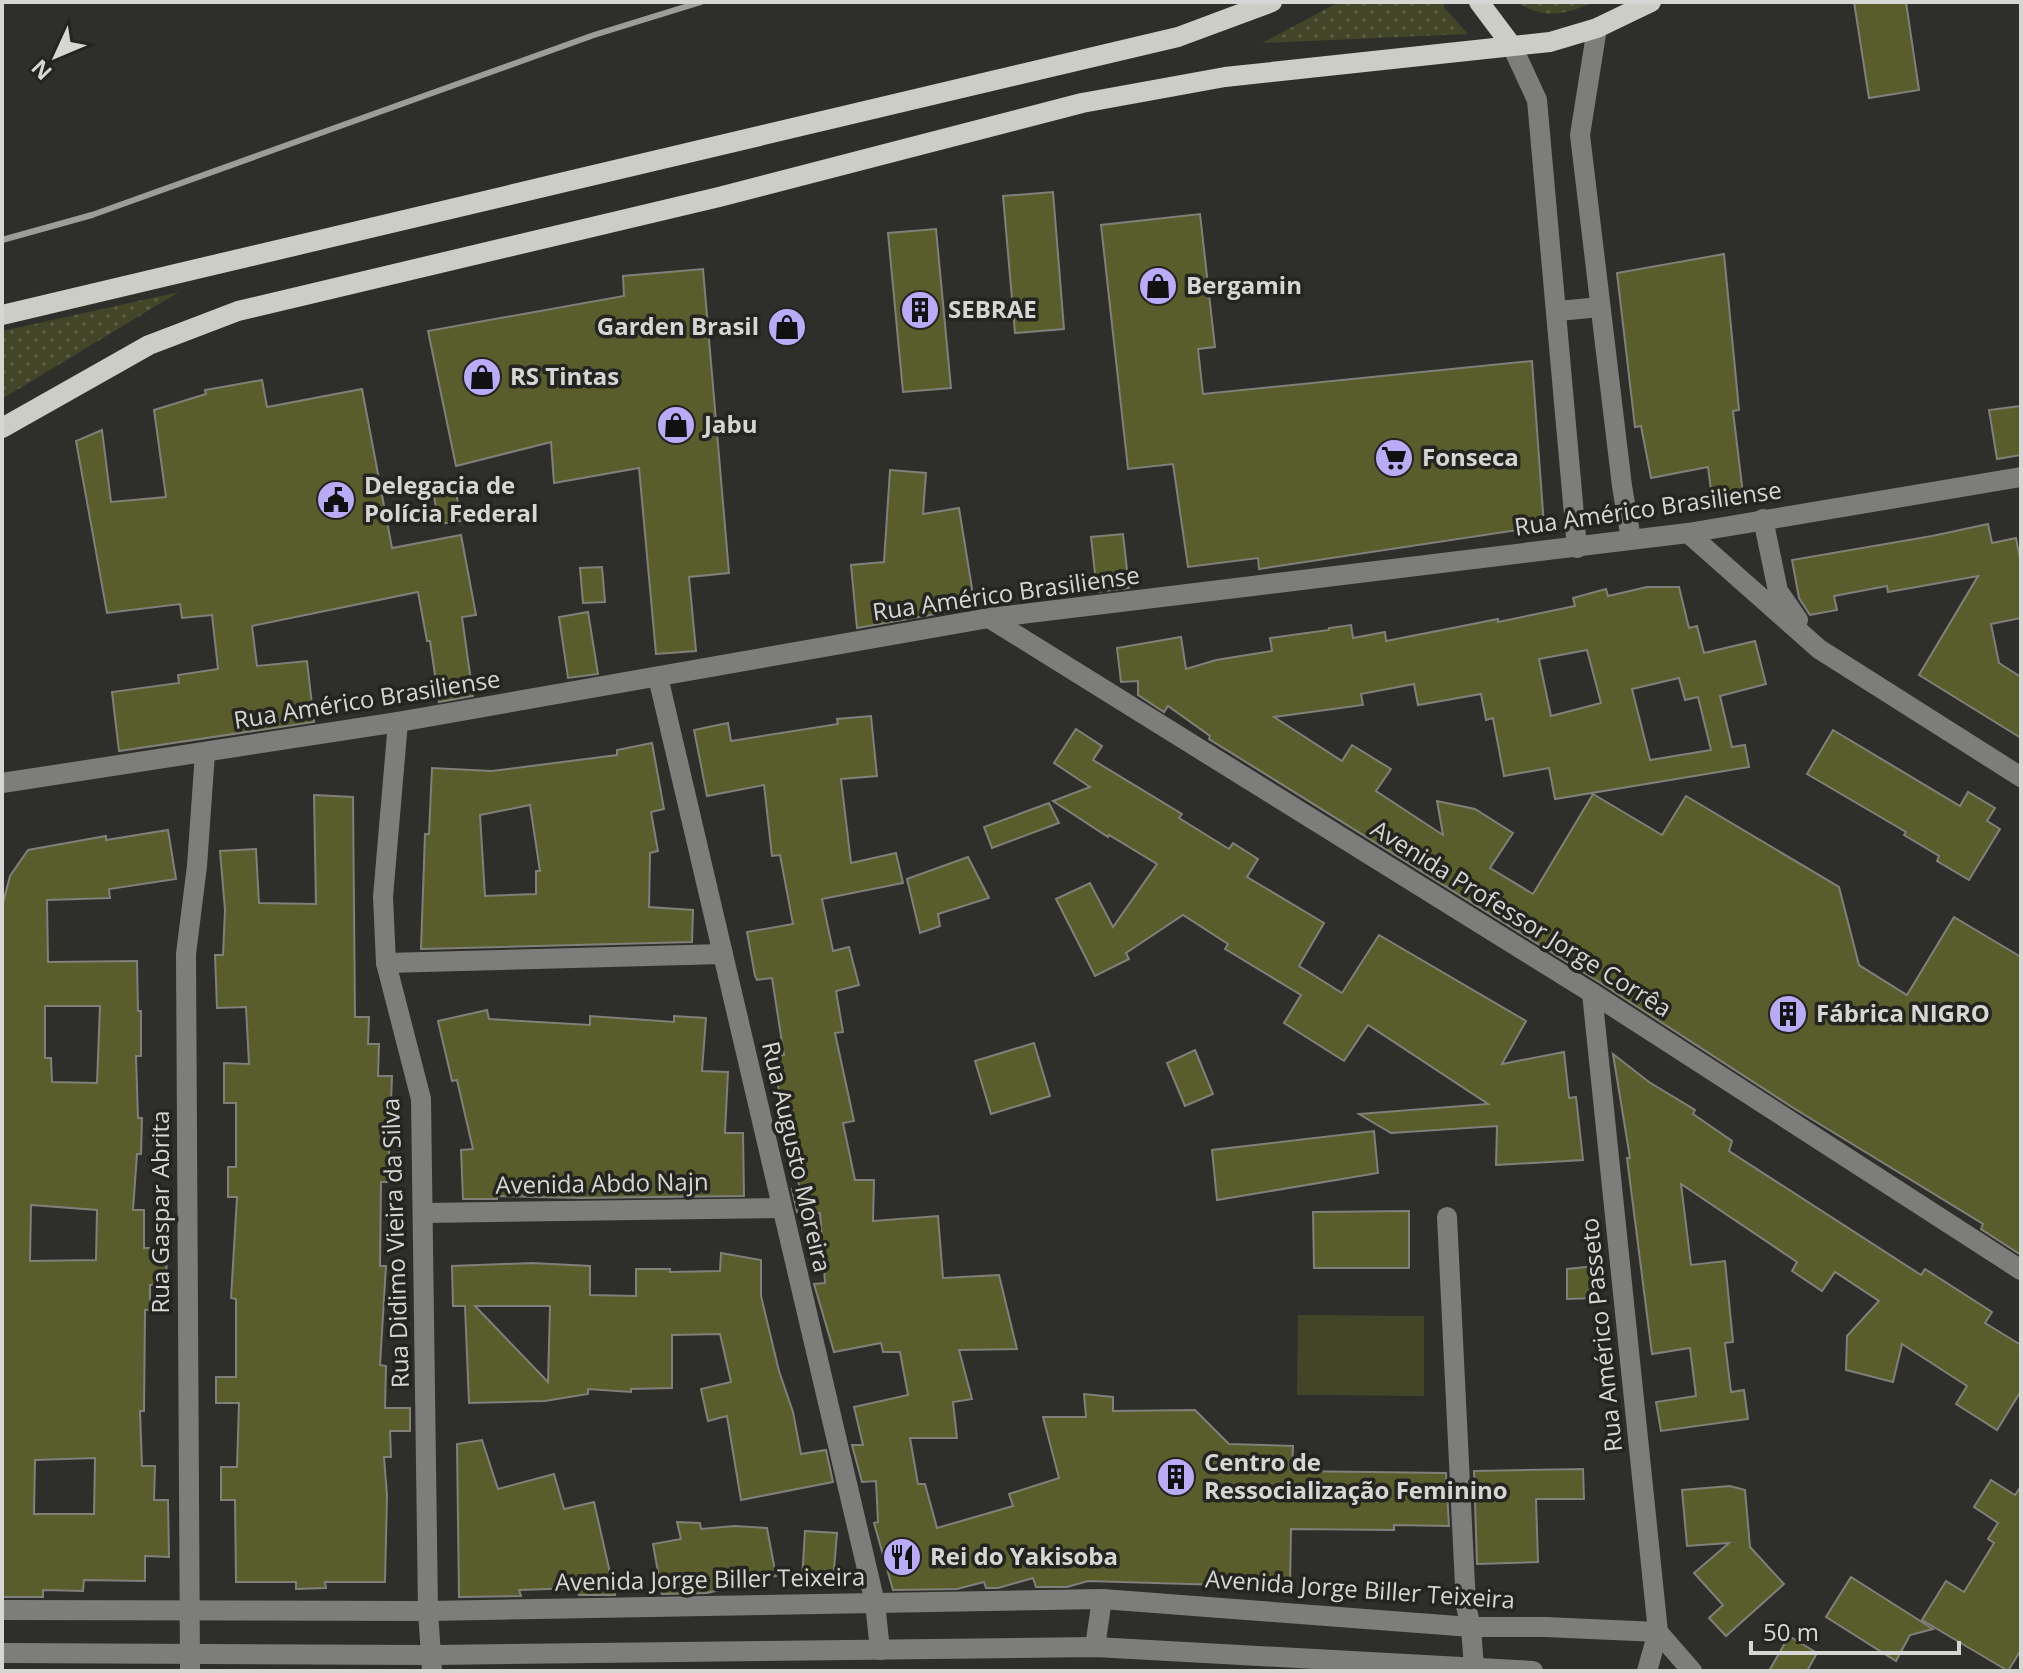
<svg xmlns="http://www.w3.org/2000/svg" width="2023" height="1673" viewBox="0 0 2023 1673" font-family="'Open Sans',sans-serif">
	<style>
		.green { fill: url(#green-dots) }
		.pitch { fill: #424528 }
		.building { fill: #595d2b; stroke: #80807b; stroke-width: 2; fill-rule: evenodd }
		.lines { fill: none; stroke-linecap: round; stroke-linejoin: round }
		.minor { stroke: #7d7d7b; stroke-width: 20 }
		.major { stroke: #cdcdc8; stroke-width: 20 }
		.rail { stroke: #9c9c99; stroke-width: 6 }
		.labels { text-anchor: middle; stroke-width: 7; stroke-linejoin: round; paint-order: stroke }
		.poi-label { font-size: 24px; font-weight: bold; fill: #d6d7d4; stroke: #242420; text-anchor: start }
		.street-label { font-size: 24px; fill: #d6d7d4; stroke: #242420 }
	</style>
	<defs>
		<pattern id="green-dots" width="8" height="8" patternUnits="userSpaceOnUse" patternTransform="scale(2)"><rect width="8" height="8" fill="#424528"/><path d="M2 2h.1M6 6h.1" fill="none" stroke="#5d5f46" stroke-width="1.8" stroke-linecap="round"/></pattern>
	</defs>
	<rect width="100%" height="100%" fill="#2e2e2a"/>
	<g class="green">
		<polygon points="1339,2 1442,2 1445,8 1468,34 1262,43"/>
		<path d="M 1517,2 L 1593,2 C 1566,15 1543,20 1517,2 Z"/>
		<polygon points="179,292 2,399 2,331"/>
	</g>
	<polygon class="pitch" points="1298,1315 1424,1316 1424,1396 1297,1395"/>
	<g class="building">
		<polygon points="1854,2 1906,2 1919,90 1869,98"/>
		<polygon points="1053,192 1064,329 1015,333 1003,196"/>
		<polygon points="1200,214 1215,347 1198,349 1203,394 1532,361 1544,526 1259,569 1258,558 1188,567 1173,464 1128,469 1101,225"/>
		<polygon points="936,229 951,388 903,392 888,233"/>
		<polygon points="1724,254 1739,410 1733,411 1743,494 1712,498 1708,467 1651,478 1641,426 1635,427 1617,273"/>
		<polygon points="703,269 729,573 689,577 696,651 656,654 639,468 554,483 551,442 456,466 428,331 624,296 623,276"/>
		<polygon points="262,380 267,407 362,389 392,548 461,535 476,615 462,617 473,696 439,702 430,641 427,641 418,592 252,626 257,666 307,661 314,722 119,751 112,692 179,683 178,675 218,669 212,615 182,618 180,604 107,613 76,441 102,430 111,502 166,497 154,410 206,394 205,390"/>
		<polygon points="2021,406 2021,455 1997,459 1989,410"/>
		<polygon points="890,470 926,473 923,514 959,508 975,607 857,628 851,565 884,562"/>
		<polygon points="456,492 461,521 439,524 434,496"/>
		<polygon points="1988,524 1992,543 2016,538 2021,564 2021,618 1991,624 1999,663 2021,677 2021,738 1919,675 1978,576 1888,592 1887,586 1834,596 1837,610 1810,615 1799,598 1792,560 1932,536"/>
		<polygon points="1123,534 1129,588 1097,592 1091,537"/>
		<polygon points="602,567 605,602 583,603 580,568"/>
		<path d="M 1647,587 L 1679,587 L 1689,628 L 1697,626 L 1704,653 L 1755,641 L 1766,684 L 1720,696 L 1732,747 L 1745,745 L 1749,767 L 1555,799 L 1549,768 L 1504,776 L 1493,718 L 1486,720 L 1481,694 L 1418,705 L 1414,684 L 1361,694 L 1363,705 L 1274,717 L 1342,761 L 1352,745 L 1391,769 L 1376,791 L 1443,835 L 1437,801 L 1475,809 L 1513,833 L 1490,868 L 1533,894 L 1593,794 L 1662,835 L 1686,796 L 1839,887 L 1859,965 L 1907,995 L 1954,917 L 2021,957 L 2021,1255 L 1981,1229 L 1983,1224 L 1795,1109 L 1599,982 L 1209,739 L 1210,736 L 1168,706 L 1164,712 L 1138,695 L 1138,681 L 1121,682 L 1117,648 L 1181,637 L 1186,669 L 1216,660 L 1272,651 L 1270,638 L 1329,630 L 1329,628 L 1351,625 L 1353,638 L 1385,632 L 1386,641 L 1498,619 L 1498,622 L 1575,606 L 1573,598 L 1606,589 L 1608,596 ZM 1587,650 L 1601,703 L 1551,716 L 1539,659 ZM 1679,678 L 1685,700 L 1698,697 L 1711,750 L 1650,760 L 1632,689 Z"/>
		<polygon points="588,612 598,674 568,678 559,617"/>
		<polygon points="871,716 877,776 841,779 851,863 896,853 903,883 822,899 833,951 849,947 859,985 836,991 843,1032 835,1033 854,1121 843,1123 855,1180 874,1180 873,1221 938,1216 943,1278 999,1275 1017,1349 959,1350 972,1399 953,1402 957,1438 910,1438 918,1484 925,1484 937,1528 1013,1506 1009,1494 1059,1478 1043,1417 1086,1417 1084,1394 1113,1397 1113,1411 1195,1410 1229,1444 1293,1446 1292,1471 1446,1473 1449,1526 1394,1525 1394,1530 1291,1529 1290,1587 1088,1581 1067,1587 1036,1587 1033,1578 998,1588 986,1588 984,1582 957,1589 893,1590 874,1523 878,1522 876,1481 862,1482 852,1445 863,1445 854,1407 908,1395 900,1352 883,1352 881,1343 834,1352 814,1284 825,1283 820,1213 797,1212 792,1189 800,1189 772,1057 784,1055 772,978 757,980 755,976 747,932 793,924 780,855 772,856 764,785 707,796 694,730 728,723 731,741 838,724 837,719"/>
		<polygon points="1076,729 1102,746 1093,760 1182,814 1179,818 1229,849 1233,843 1258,859 1247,877 1324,923 1299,966 1342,993 1379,935 1526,1021 1502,1064 1564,1052 1569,1098 1576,1097 1583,1160 1496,1165 1497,1126 1391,1133 1359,1114 1488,1104 1368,1025 1344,1061 1284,1023 1301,995 1225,949 1228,944 1183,915 1126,953 1129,959 1095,976 1056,899 1090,883 1113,927 1157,864 1109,835 1108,837 1053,801 1090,787 1054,763"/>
		<polygon points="1833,730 1960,806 1968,792 1995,808 1987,821 2000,829 1969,880 1937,861 1939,856 1904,835 1906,832 1807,774"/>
		<path d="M 652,743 L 664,809 L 651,812 L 658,851 L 650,853 L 649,907 L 693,910 L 692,942 L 421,949 L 425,834 L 429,834 L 432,768 L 492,771 L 617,755 L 617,750 ZM 530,805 L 540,871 L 536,871 L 536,894 L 485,896 L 480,815 Z"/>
		<polygon points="314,795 353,797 355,1017 369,1017 368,1044 379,1044 378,1076 392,1076 388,1182 381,1182 380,1266 386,1266 380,1365 386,1366 385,1408 410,1408 410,1431 390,1431 391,1457 384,1457 387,1495 385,1582 325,1582 326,1588 296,1589 296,1582 236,1582 235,1500 221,1500 221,1467 237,1467 239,1403 216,1403 216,1377 236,1377 236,1299 231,1298 237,1197 228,1197 228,1167 236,1167 236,1103 224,1103 224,1063 249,1064 246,1007 217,1008 215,955 223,955 225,910 220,851 256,849 259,903 316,904"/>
		<polygon points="1049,803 1059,823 992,848 984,827"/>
		<path d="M 168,830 L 176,879 L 109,889 L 110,898 L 47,900 L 48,962 L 137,961 L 138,1011 L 141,1011 L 141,1056 L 136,1056 L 138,1118 L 142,1118 L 141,1154 L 137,1154 L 133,1210 L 144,1210 L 144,1248 L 166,1248 L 167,1285 L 150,1285 L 150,1310 L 145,1310 L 144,1411 L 140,1411 L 142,1466 L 155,1466 L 154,1500 L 168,1500 L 169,1557 L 145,1556 L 145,1581 L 84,1580 L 83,1591 L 43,1590 L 43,1597 L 2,1597 L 2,907 L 10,876 L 28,850 L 106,836 L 106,840 ZM 45,1006 L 100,1006 L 97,1083 L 52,1082 L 51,1058 L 45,1058 ZM 31,1205 L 97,1210 L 96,1260 L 30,1261 ZM 95,1458 L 94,1514 L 34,1514 L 35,1460 Z"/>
		<polygon points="968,857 989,898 938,914 940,926 920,933 907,879"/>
		<polygon points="487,1010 489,1019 590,1025 590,1016 674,1022 674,1016 706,1018 702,1071 728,1072 725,1133 743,1133 744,1196 579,1198 497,1196 497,1199 463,1199 461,1150 473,1149 457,1080 452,1081 438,1021"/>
		<polygon points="1034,1043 1050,1096 991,1114 975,1061"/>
		<polygon points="1195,1050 1213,1094 1185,1106 1167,1063"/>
		<polygon points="1613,1054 1649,1082 1695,1110 1693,1114 1732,1141 1729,1151 1921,1275 1925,1269 1992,1312 1985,1323 2021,1345 2021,1391 1997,1430 1956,1404 1967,1386 1902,1344 1893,1382 1846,1370 1847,1336 1879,1301 1835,1272 1822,1291 1792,1271 1797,1262 1681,1184 1691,1265 1725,1261 1733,1342 1725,1343 1731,1392 1744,1390 1748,1419 1661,1431 1656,1402 1696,1396 1690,1348 1652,1354 1627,1158 1630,1158"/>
		<polygon points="1374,1131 1378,1173 1217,1200 1212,1150"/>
		<polygon points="1409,1211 1409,1268 1314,1268 1313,1212"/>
		<path d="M 721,1253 L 761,1260 L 761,1296 L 779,1371 L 793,1412 L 801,1454 L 826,1450 L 833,1482 L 741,1500 L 727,1416 L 708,1421 L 701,1389 L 731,1382 L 720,1334 L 672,1335 L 672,1388 L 631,1389 L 631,1392 L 588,1389 L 588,1394 L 545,1401 L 469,1403 L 465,1306 L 453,1306 L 452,1266 L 532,1263 L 590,1266 L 590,1295 L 636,1296 L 636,1269 L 670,1269 L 670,1272 L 720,1271 ZM 475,1306 L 550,1306 L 548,1382 Z"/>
		<polygon points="1595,1266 1599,1298 1567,1299 1567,1269"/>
		<polygon points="482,1440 498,1489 554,1474 564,1509 594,1502 615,1595 579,1595 577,1588 519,1590 521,1596 459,1597 457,1444"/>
		<polygon points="1583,1469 1584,1499 1536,1499 1538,1562 1477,1564 1474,1471"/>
		<polygon points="1991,1480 2015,1495 2021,1486 2021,1650 2008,1671 1922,1620 1946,1581 1964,1592 1994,1543 1988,1539 1998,1523 1974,1507"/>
		<polygon points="1730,1486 1745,1490 1750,1547 1784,1584 1726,1636 1709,1618 1723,1605 1694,1573 1729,1543 1687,1546 1682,1490"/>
		<polygon points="677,1522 700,1523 701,1529 734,1526 767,1528 776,1576 707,1593 662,1594 653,1544 681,1539"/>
		<polygon points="805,1531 837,1533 833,1582 802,1580"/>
		<polygon points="1851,1577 1933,1629 1910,1635 1896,1661 1826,1617"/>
		<polygon points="1789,1636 1817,1653 1807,1671 1769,1671"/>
	</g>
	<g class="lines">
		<g class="minor">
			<polyline points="1597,28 1580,135 1622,486 1631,539"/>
			<polyline points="1512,46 1537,100 1577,548"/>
			<polyline points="1558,311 1600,307"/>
			<polyline points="1763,519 1778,591 1798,620"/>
			<polyline points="1688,533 1819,649 2021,777"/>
			<polyline points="989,618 1592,993 2021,1270"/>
			<polyline points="658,677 875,1603 880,1650"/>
			<polyline points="398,722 383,897 386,963 421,1099 428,1611 432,1671"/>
			<polyline points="2,783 398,722 989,618 1688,533 2021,477"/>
			<polyline points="386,963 723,954"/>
			<polyline points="1592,993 1658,1632 1647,1671"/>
			<polyline points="424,1213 780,1208"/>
			<polyline points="1447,1217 1466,1606 1471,1627 1474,1668"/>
			<polyline points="2,1610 428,1611 1102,1599 1471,1627 1545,1627 1658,1632"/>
			<polyline points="1658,1632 1692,1671"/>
			<polyline points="1095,1647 1102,1599"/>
			<polyline points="2,1653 432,1655 1095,1647 1533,1671"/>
			<polyline points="190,1671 186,954 197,866 205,753"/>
		</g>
		<g class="major">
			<polyline points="1479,2 1512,46"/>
			<polyline points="2,315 1178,37 1272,2"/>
			<polyline points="2,428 149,345 238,311 719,197 1082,103 1225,77 1550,42 1597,28 1651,2"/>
		</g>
		<polyline class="rail" points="2,240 92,215 594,35 701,2"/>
	</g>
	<defs>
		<g id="shop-disc" transform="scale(2)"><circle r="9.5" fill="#b9abf7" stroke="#242420"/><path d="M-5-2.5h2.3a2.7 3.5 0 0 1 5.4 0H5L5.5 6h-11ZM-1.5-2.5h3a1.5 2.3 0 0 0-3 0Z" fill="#111"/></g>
		<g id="building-disc" transform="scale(2)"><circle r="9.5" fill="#b9abf7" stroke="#242420"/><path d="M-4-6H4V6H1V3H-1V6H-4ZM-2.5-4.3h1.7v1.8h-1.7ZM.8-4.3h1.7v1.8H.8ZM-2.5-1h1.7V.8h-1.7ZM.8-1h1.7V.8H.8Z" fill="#111"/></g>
		<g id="supermarket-disc" transform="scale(2)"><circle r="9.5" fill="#b9abf7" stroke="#242420"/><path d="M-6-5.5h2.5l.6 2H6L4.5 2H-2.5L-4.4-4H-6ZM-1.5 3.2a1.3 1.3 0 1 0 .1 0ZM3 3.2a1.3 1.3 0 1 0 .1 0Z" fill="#111"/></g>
		<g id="civic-disc" transform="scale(2)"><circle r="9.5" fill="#b9abf7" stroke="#242420"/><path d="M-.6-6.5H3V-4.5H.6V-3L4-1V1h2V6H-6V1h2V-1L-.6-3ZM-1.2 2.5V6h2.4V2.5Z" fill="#111"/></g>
		<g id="restaurant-disc" transform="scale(2)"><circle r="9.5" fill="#b9abf7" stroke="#242420"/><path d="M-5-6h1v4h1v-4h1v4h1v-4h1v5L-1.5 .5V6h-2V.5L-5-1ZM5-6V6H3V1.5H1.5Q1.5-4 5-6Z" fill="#111"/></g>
	</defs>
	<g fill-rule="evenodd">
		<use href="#shop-disc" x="1158" y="286"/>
		<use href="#building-disc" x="920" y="310"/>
		<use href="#shop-disc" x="787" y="327"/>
		<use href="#shop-disc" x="482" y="377"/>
		<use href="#shop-disc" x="676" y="425"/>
		<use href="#supermarket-disc" x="1394" y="458"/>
		<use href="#civic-disc" x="336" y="500"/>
		<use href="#building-disc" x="1788" y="1014"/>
		<use href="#building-disc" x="1176" y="1477"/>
		<use href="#restaurant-disc" x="902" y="1557"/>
	</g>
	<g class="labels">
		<g class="poi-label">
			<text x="1186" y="294">Bergamin</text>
			<text x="948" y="318">SEBRAE</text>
			<text x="759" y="335" text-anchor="end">Garden Brasil</text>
			<text x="510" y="385">RS Tintas</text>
			<text x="704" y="433">Jabu</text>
			<text x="1422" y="466">Fonseca</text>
			<text x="364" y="494">Delegacia de<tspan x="364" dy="28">Polícia Federal</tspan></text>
			<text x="1816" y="1022">Fábrica NIGRO</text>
			<text x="1204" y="1471">Centro de<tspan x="1204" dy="28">Ressocialização Feminino</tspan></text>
			<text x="930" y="1565">Rei do Yakisoba</text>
		</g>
		<g class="street-label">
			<text transform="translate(1648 509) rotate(-8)" y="8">Rua Américo Brasiliense</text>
			<text transform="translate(1006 594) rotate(-8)" y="8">Rua Américo Brasiliense</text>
			<text transform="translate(367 700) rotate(-9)" y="8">Rua Américo Brasiliense</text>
			<text transform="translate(1521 919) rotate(32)" y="8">Avenida Professor Jorge Corrêa</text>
			<text transform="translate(796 1157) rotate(77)" y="8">Rua Augusto Moreira</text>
			<text transform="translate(602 1184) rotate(-1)" y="8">Avenida Abdo Najn</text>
			<text transform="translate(161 1212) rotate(-90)" y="8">Rua Gaspar Abrita</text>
			<text transform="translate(396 1243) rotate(-92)" y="8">Rua Didimo Vieira da Silva</text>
			<text transform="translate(1602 1335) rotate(-96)" y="8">Rua Américo Passeto</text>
			<text transform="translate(710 1580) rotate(-1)" y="8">Avenida Jorge Biller Teixeira</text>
			<text transform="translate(1360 1590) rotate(4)" y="8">Avenida Jorge Biller Teixeira</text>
		</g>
	</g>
	<rect width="2023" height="1673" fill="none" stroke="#d6d7d4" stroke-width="8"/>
	<g transform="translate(56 56) rotate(226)" stroke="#242420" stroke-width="6" paint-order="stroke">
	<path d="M0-6L14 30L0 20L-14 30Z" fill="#d6d7d4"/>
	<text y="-12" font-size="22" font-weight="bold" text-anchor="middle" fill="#d6d7d4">N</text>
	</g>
	<path d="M1751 1641v12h208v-12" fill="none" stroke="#d6d7d4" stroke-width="4"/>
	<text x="1763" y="1641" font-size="24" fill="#d6d7d4" stroke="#242420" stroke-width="6" paint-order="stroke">50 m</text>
</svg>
